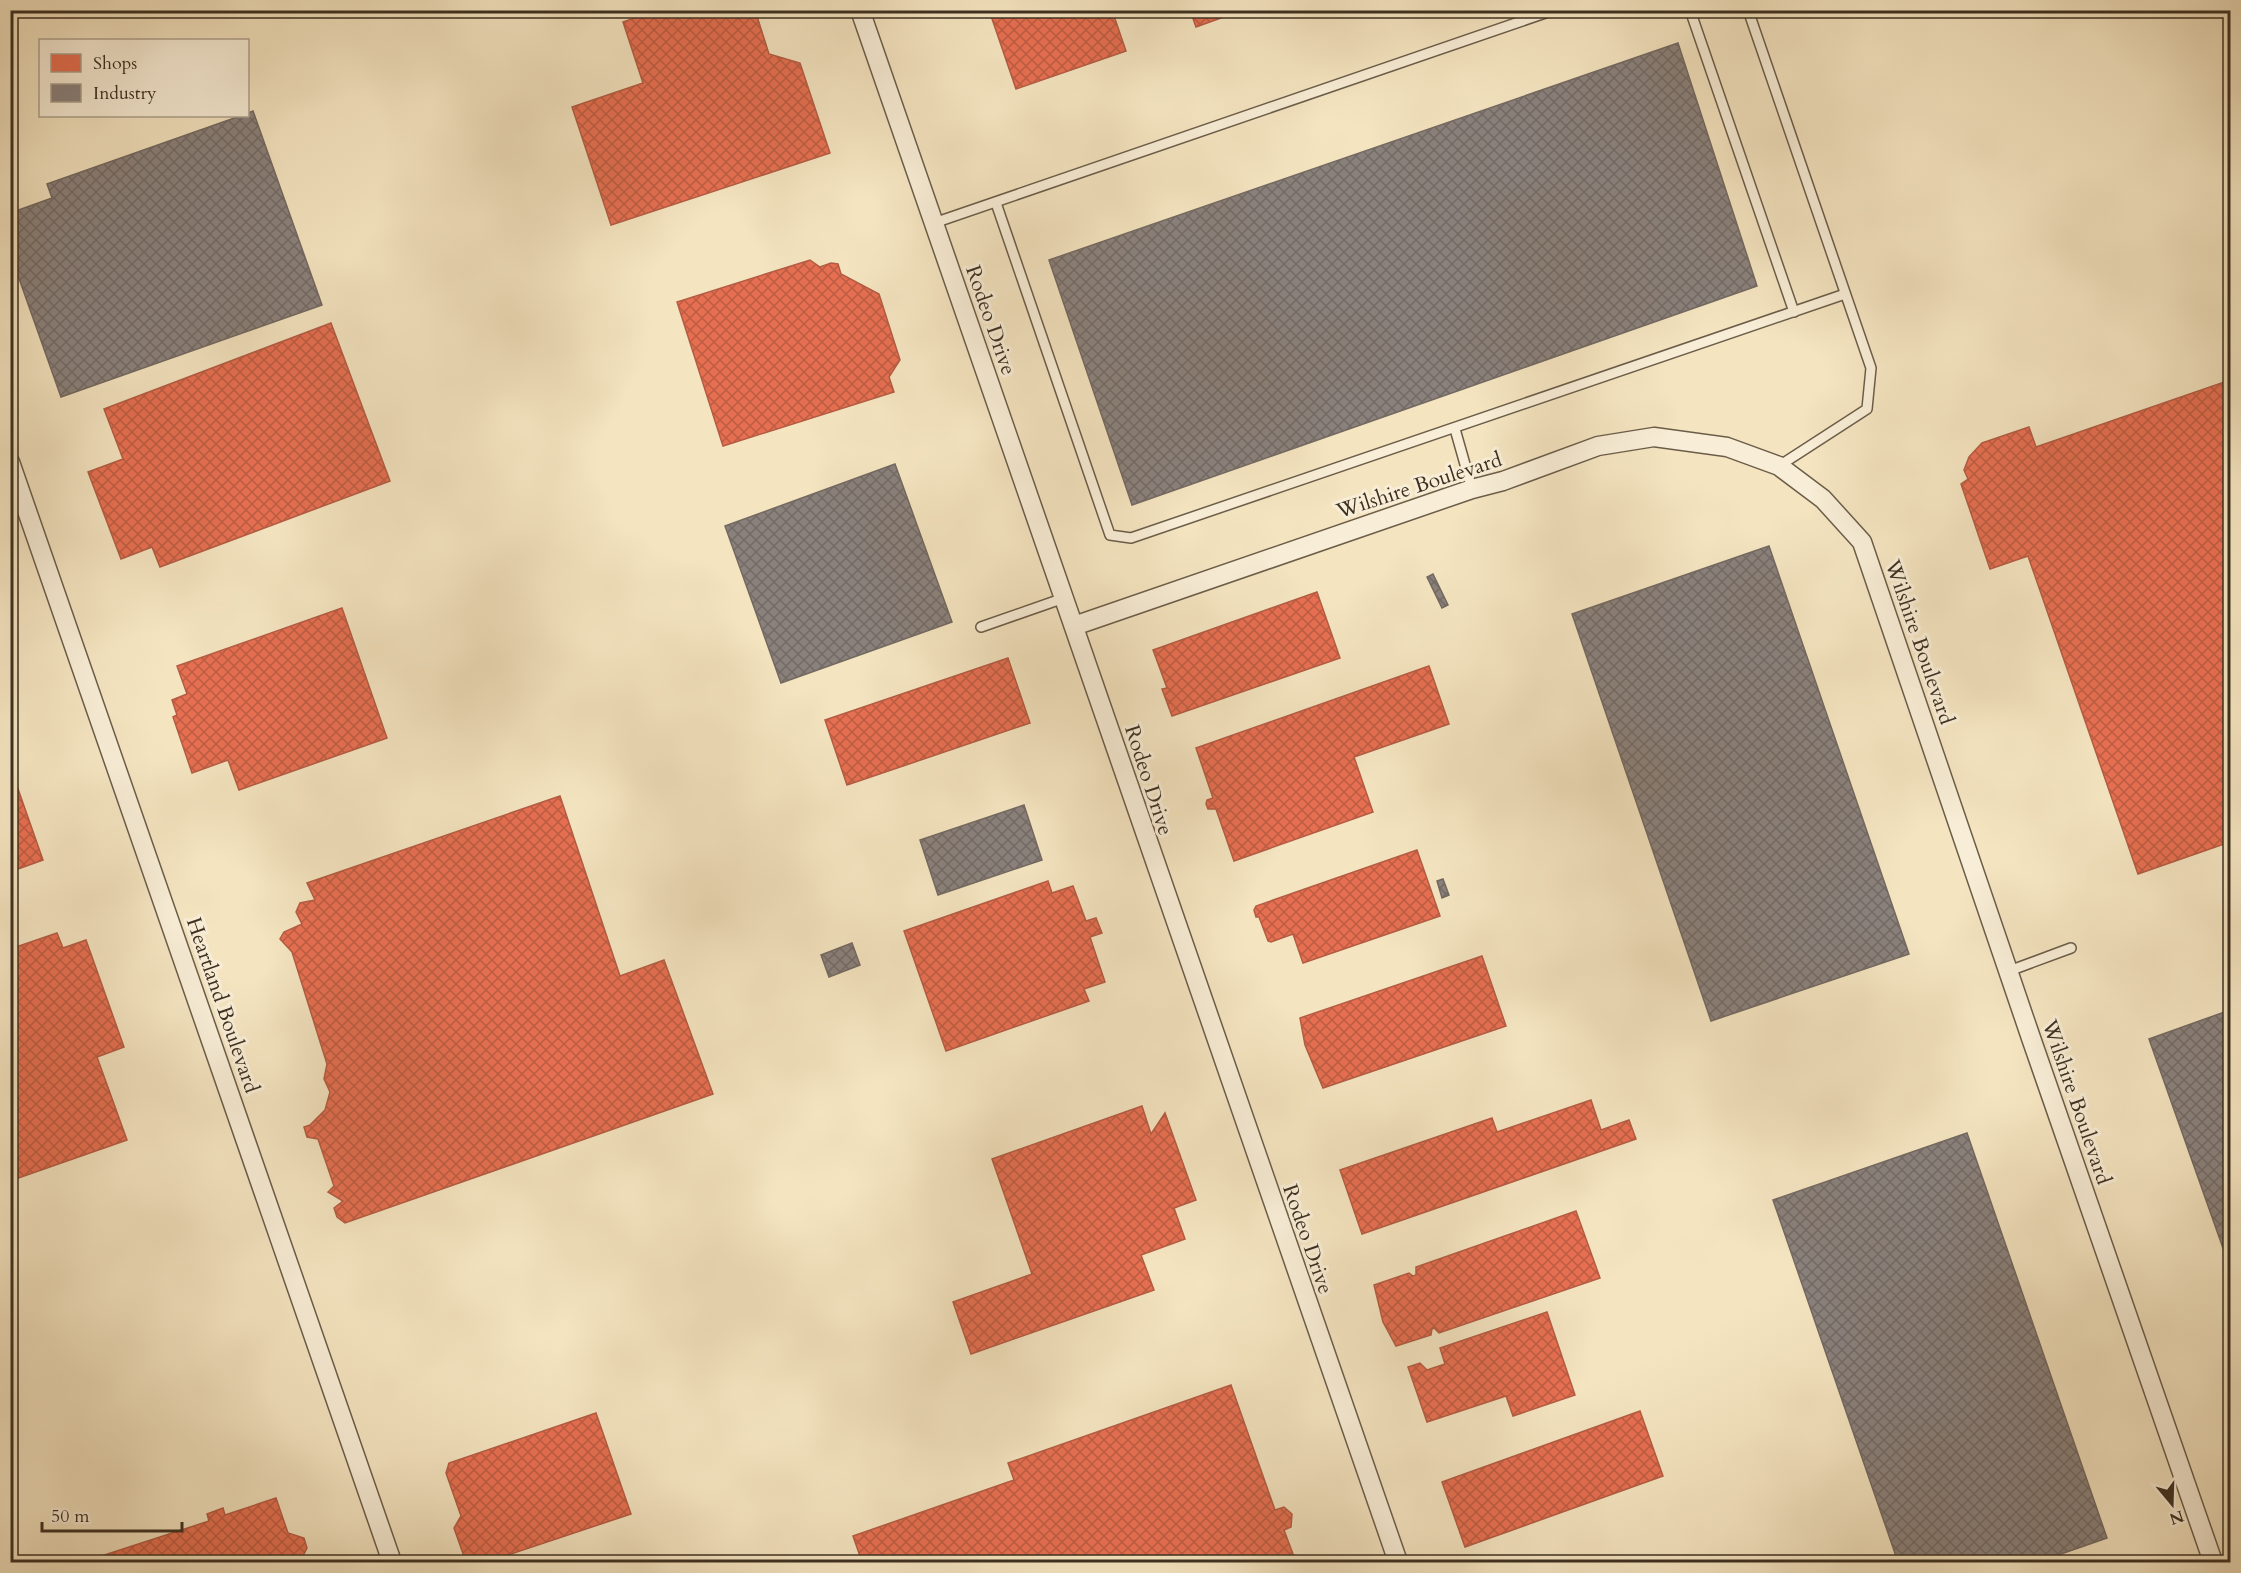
<svg xmlns="http://www.w3.org/2000/svg" width="2241" height="1573" viewBox="0 0 2241 1573" font-family="Cardo,serif">
	<style>
		.shops { fill: url(#shops-cross-hatch); stroke: #b45c43; stroke-width: 1.5 }
		.industry { fill: url(#industry-cross-hatch); stroke: #736961; stroke-width: 1.5 }
		.lines { fill: none; stroke-linecap: round; stroke-linejoin: round }
		.lane-casing { stroke: #6b5d49; stroke-width: 12 }
		.street-casing { stroke: #6b5d49; stroke-width: 21 }
		.lane { stroke: #f8edd6; stroke-width: 9 }
		.street { stroke: #f8edd6; stroke-width: 18 }
		.labels { text-anchor: middle; stroke-width: 6; stroke-linejoin: round; paint-order: stroke }
		.street-label { font-size: 21px; fill: #3d3021; stroke: #f8edd6 }
	</style>
	<defs>
		<pattern id="shops-cross-hatch" width="8" height="8" patternUnits="userSpaceOnUse" patternTransform="scale(1.5)"><rect width="8" height="8" fill="#e76f51"/><path d="M0 0l8 8M0 8l8-8" fill="none" stroke="#bc5c43"/></pattern>
		<pattern id="industry-cross-hatch" width="8" height="8" patternUnits="userSpaceOnUse" patternTransform="scale(1.5)"><rect width="8" height="8" fill="#8a817c"/><path d="M0 0l8 8M0 8l8-8" fill="none" stroke="#726a65"/></pattern>
	</defs>
	<rect width="100%" height="100%" fill="#f4e4c0"/>
	<filter id="stains"><feTurbulence type="fractalNoise" baseFrequency=".00333" numOctaves="4"/><feColorMatrix values="0 0 0 0 .2 0 0 0 0 .09 0 0 0 0 .02 0 0 0 .5 -.17"/></filter>
	<radialGradient id="worn" r=".72"><stop offset=".6" stop-color="#630" stop-opacity="0"/><stop offset="1" stop-color="#630" stop-opacity=".3"/></radialGradient>
	<g class="shops">
		<polygon points="658,10 755,10 769,54 800,63 830,153 611,225 572,107 643,83 623,22"/>
		<polygon points="989,10 1112,10 1126,51 1016,89"/>
		<polygon points="1190,10 1243,10 1196,27"/>
		<polygon points="810,260 820,267 831,263 838,264 841,274 879,294 900,360 889,377 894,392 723,446 677,302"/>
		<polygon points="331,323 390,481 160,567 152,547 121,559 88,472 123,459 104,409"/>
		<polygon points="2230,380 2230,842 2138,874 2028,556 1990,569 1961,484 1968,479 1964,470 1969,457 1982,443 2029,427 2036,447"/>
		<polygon points="1317,592 1340,658 1172,716 1162,689 1167,688 1153,650"/>
		<polygon points="342,608 387,738 239,790 228,760 192,773 173,717 177,715 172,700 187,694 177,666"/>
		<polygon points="1008,658 1030,723 847,785 825,720"/>
		<polygon points="1429,666 1449,724 1354,757 1373,812 1234,861 1216,809 1208,809 1206,804 1207,800 1213,798 1196,748"/>
		<polygon points="10,766 43,860 10,872"/>
		<polygon points="560,796 620,976 664,960 713,1094 345,1223 337,1217 334,1208 343,1201 328,1192 334,1186 318,1139 307,1137 304,1127 310,1125 325,1110 330,1092 324,1079 327,1064 292,952 280,939 284,932 302,924 296,912 300,903 315,900 307,883"/>
		<polygon points="1417,850 1440,916 1303,963 1293,934 1271,942 1268,941 1259,917 1256,917 1254,910 1256,906"/>
		<polygon points="1048,881 1052,893 1073,886 1086,921 1096,918 1102,933 1090,937 1105,982 1084,989 1089,1001 946,1051 904,931"/>
		<polygon points="57,933 63,948 86,940 124,1047 97,1057 127,1140 10,1181 10,949"/>
		<polygon points="1482,956 1506,1026 1323,1088 1305,1045 1300,1018"/>
		<polygon points="1591,1100 1601,1130 1629,1120 1636,1139 1362,1234 1340,1170 1492,1118 1497,1132"/>
		<polygon points="1142,1106 1151,1134 1165,1113 1196,1200 1174,1208 1185,1239 1141,1255 1154,1290 971,1354 953,1302 1032,1274 992,1159"/>
		<polygon points="1576,1211 1600,1278 1439,1333 1434,1328 1432,1329 1431,1335 1396,1346 1383,1322 1374,1285 1409,1273 1413,1276 1416,1275 1416,1267"/>
		<polygon points="1547,1312 1575,1395 1513,1416 1506,1396 1427,1422 1408,1367 1420,1363 1427,1370 1445,1364 1440,1348"/>
		<polygon points="1231,1385 1275,1510 1284,1507 1292,1514 1291,1527 1284,1530 1296,1562 862,1562 853,1536 1014,1480 1008,1463"/>
		<polygon points="1640,1411 1663,1476 1465,1547 1442,1482"/>
		<polygon points="596,1413 631,1514 487,1562 466,1562 454,1528 461,1516 446,1473 449,1463"/>
		<polygon points="276,1498 288,1533 304,1538 307,1548 302,1558 297,1559 298,1562 83,1562 209,1521 207,1514 223,1508 225,1515"/>
	</g>
	<g class="industry">
		<polygon points="1678,43 1757,286 1132,505 1049,260"/>
		<polygon points="253,111 322,305 61,397 10,253 10,213 52,198 47,184 240,116 248,116 248,113"/>
		<polygon points="895,464 952,622 781,683 725,526"/>
		<polygon points="1769,546 1909,954 1711,1021 1572,614"/>
		<polygon points="1433,574 1448,605 1442,608 1427,577"/>
		<polygon points="1024,805 1042,860 938,895 920,840"/>
		<polygon points="1443,879 1449,895 1442,898 1437,881"/>
		<polygon points="852,943 860,965 829,977 821,955"/>
		<polygon points="2230,1010 2230,1268 2149,1039"/>
		<polygon points="1967,1133 2107,1538 2038,1562 1898,1562 1773,1200"/>
	</g>
	<g class="lines">
		<g class="lane-casing">
			<g id="lane">
				<polyline points="1690,10 1794,312"/>
				<polyline points="1748,10 1871,368 1867,409 1779,466"/>
				<polyline points="996,203 1110,535 1131,538 1845,294"/>
				<polyline points="934,223 1554,10"/>
				<polyline points="1455,429 1472,489"/>
				<polyline points="981,627 1064,598"/>
				<polyline points="2009,971 2071,948"/>
			</g>
		</g>
		<g class="street-casing">
			<g id="street">
				<path d="M 860,10 C 1039,528 1217,1046 1398,1562"/>
				<polyline points="10,462 392,1562"/>
				<polyline points="1074,626 1472,489 1503,481 1598,446 1654,437 1727,447 1779,466 1823,499 1862,542 2031,1038 2213,1562"/>
			</g>
		</g>
		<use href="#lane" class="lane"/>
		<use href="#street" class="street"/>
	</g>
	<g class="labels">
		<g class="street-label">
			<text transform="translate(991 320) rotate(71)" y="7">Rodeo Drive</text>
			<text transform="translate(1419 485) rotate(-18)" y="7">Wilshire Boulevard</text>
			<text transform="translate(1920 642) rotate(71)" y="7">Wilshire Boulevard</text>
			<text transform="translate(1149 780) rotate(72)" y="7">Rodeo Drive</text>
			<text transform="translate(223 1005) rotate(71)" y="7">Heartland Boulevard</text>
			<text transform="translate(2077 1102) rotate(71)" y="7">Wilshire Boulevard</text>
			<text transform="translate(1308 1239) rotate(71)" y="7">Rodeo Drive</text>
		</g>
	</g>
	<rect width="2241" height="1573" fill="none" stroke="#f4e4c0" stroke-width="36"/>
	<rect x="12" y="12" width="2217" height="1549" fill="none" stroke="#3d3021" stroke-width="3"/>
	<rect x="18" y="18" width="2205" height="1537" fill="none" stroke="#3d3021" stroke-width="1.5"/>
	<rect x="39" y="39" width="210" height="78" fill="#f8edd6" stroke="#ada18e" stroke-width="1.5"/>
	<rect x="51" y="54" width="30" height="18" fill="#e76f51" stroke="#ada18e" stroke-width="1.5"/>
	<text x="93" y="69" font-size="18" fill="#3d3021">Shops</text>
	<rect x="51" y="84" width="30" height="18" fill="#8a817c" stroke="#ada18e" stroke-width="1.5"/>
	<text x="93" y="99" font-size="18" fill="#3d3021">Industry</text>
	<g transform="translate(2172 1504) rotate(161)" stroke="#f8edd6" stroke-width="4.5" paint-order="stroke">
	<path d="M0-4.5L10 22L0 15L-10 22Z" fill="#3d3021"/>
	<text y="-9" font-size="16" font-weight="bold" text-anchor="middle" fill="#3d3021">N</text>
	</g>
	<path d="M42 1522v9h140v-9" fill="none" stroke="#3d3021" stroke-width="3"/>
	<text x="51" y="1522" font-size="18" fill="#3d3021" stroke="#f8edd6" stroke-width="4.5" paint-order="stroke">50 m</text>
	<rect width="100%" height="100%" filter="url(#stains)"/>
	<rect width="100%" height="100%" fill="url(#worn)"/>
</svg>
